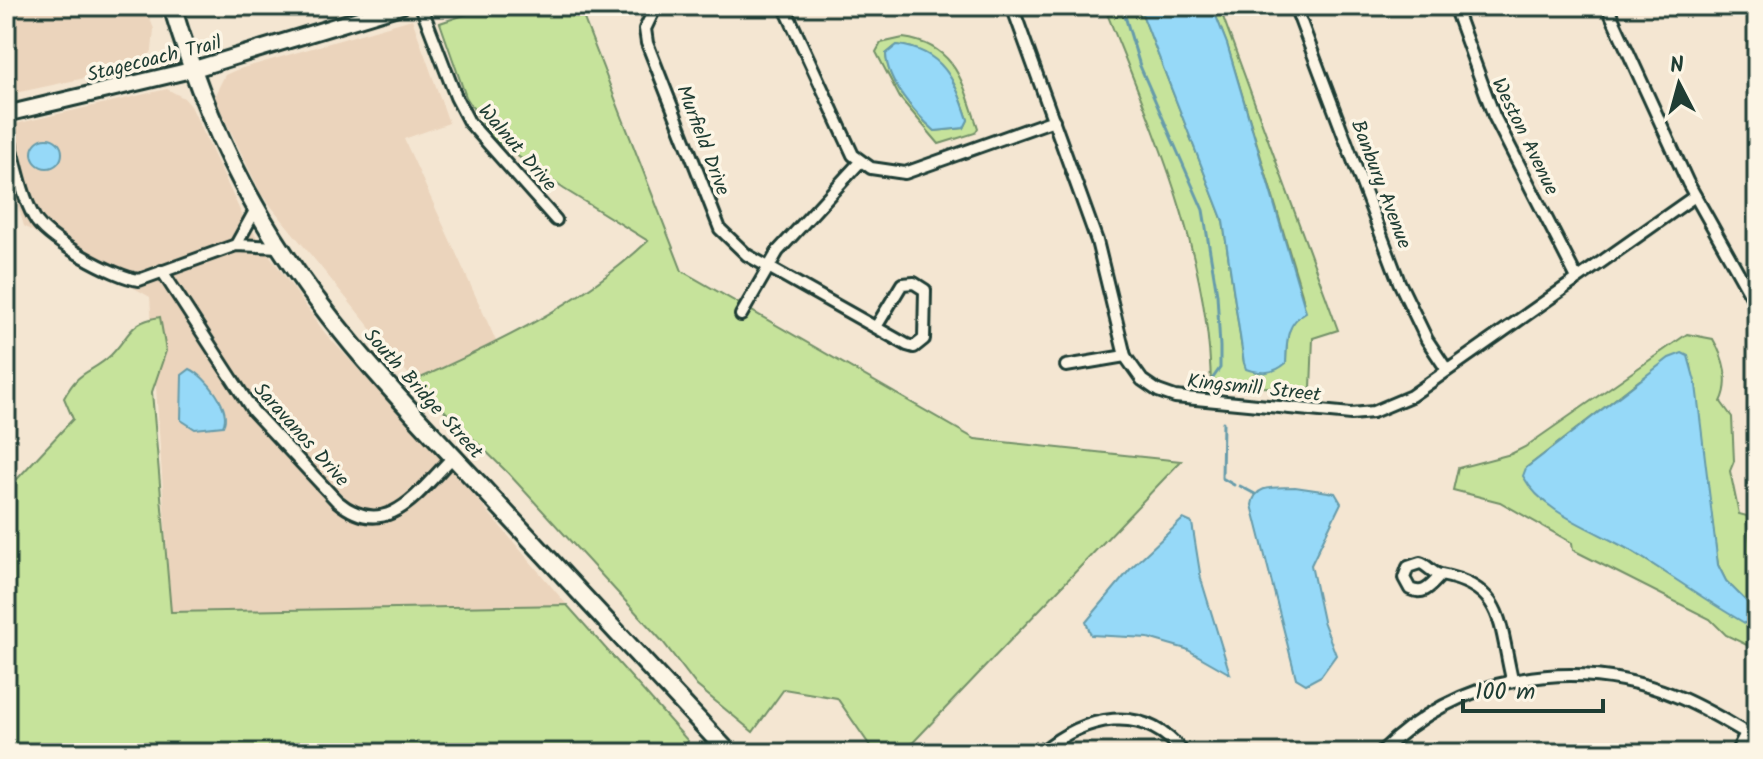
<svg xmlns="http://www.w3.org/2000/svg" width="1763" height="759" viewBox="0 0 1763 759" font-family="Kalam,sans-serif">
	<style>
		.built { fill: #ebd4bc }
		.green { fill: #c6e39b; stroke: #729068; stroke-width: 2; fill-rule: evenodd }
		.water { fill: #96d9f8; stroke: #669baa; stroke-width: 2 }
		.lines { fill: none; stroke-linecap: round; stroke-linejoin: round }
		.stream { stroke: #669baa; stroke-width: 3 }
		.minor-casing { stroke: #1f3d34; stroke-width: 16 }
		.major-casing { stroke: #1f3d34; stroke-width: 20 }
		.highway-casing { stroke: #1f3d34; stroke-width: 22 }
		.minor { stroke: #fcf5e5; stroke-width: 10 }
		.major { stroke: #fcf5e5; stroke-width: 14 }
		.highway { stroke: #fcf5e5; stroke-width: 16 }
		.labels { text-anchor: middle; stroke-width: 7; stroke-linejoin: round; paint-order: stroke }
		.street-label { font-size: 20px; fill: #1f3d34; stroke: #fcf5e5 }
	</style>
	<rect width="100%" height="100%" fill="#f4e6d2"/>
	<filter id="ink" filterUnits="userSpaceOnUse"><feTurbulence type="fractalNoise" baseFrequency=".0125" numOctaves="2"/><feDisplacementMap in="SourceGraphic" scale="16" xChannelSelector="R" yChannelSelector="G"/><feConvolveMatrix kernelMatrix="1 2 1 2 8 2 1 2 1" color-interpolation-filters="sRGB"/></filter>
	<g filter="url(#ink)">
		<g class="built">
			<polygon points="6,6 145,6 154,29 152,51 141,66 6,95"/>
			<polygon points="412,19 449,123 404,139 497,343 414,381 261,194 214,97 225,75 236,70"/>
			<polygon points="167,89 184,98 191,106 244,219 325,333 461,480 567,605 171,612 150,297 24,226 6,165 6,126"/>
		</g>
		<g class="green">
			<path d="M 491,6 L 579,6 L 682,271 L 975,439 L 1181,461 L 903,753 L 875,753 L 837,698 L 784,689 L 753,732 L 697,686 L 663,642 L 508,473 L 414,381 C 498,343 581,304 648,241 L 564,189 L 492,138 L 466,97 L 440,23 Z"/>
			<path d="M 1104,6 L 1139,6 L 1223,221 L 1244,363 L 1286,363 C 1287,341 1285,324 1305,311 L 1302,294 L 1227,44 L 1212,6 L 1219,6 L 1338,330 L 1313,338 L 1311,388 L 1211,386 C 1209,252 1153,129 1104,6 Z"/>
			<path d="M 903,38 C 957,45 963,84 978,128 L 975,133 L 939,144 L 900,98 L 876,52 L 881,43 ZM 897,45 C 941,50 956,81 968,120 L 964,128 L 935,131 C 915,114 887,81 886,54 Z"/>
			<path d="M 160,317 L 166,351 L 152,392 L 171,612 L 567,605 L 688,741 L 678,753 L 6,753 L 6,491 L 73,419 L 64,398 C 80,368 91,374 111,355 C 131,335 128,322 160,317 Z"/>
			<path d="M 1687,334 L 1713,339 C 1724,358 1731,382 1721,402 L 1732,417 L 1734,461 L 1730,471 L 1739,514 L 1747,516 C 1750,549 1757,579 1757,612 L 1726,581 L 1718,565 L 1691,365 L 1640,380 L 1526,468 L 1562,513 L 1630,550 L 1757,630 L 1757,650 L 1726,635 L 1710,619 L 1579,553 L 1573,550 L 1572,543 L 1500,502 L 1453,490 L 1458,468 L 1511,454 L 1525,447 Z"/>
		</g>
		<g class="water">
			<path d="M 1139,6 L 1212,6 L 1227,44 L 1306,312 C 1285,324 1287,341 1286,363 C 1274,374 1261,374 1246,369 L 1244,363 L 1223,221 Z"/>
			<path d="M 897,45 C 943,50 955,80 968,120 L 964,128 L 935,131 C 915,113 887,82 886,54 Z"/>
			<circle cx="47" cy="153" r="15"/>
			<path d="M 1682,353 L 1688,356 L 1696,385 L 1718,565 L 1726,581 L 1757,612 L 1757,630 C 1714,607 1674,577 1633,552 C 1597,530 1544,515 1523,476 L 1526,468 L 1669,358 Z"/>
			<path d="M 190,369 C 206,376 232,409 223,426 L 195,429 L 181,420 L 182,375 Z"/>
			<path d="M 1295,487 L 1335,493 L 1341,503 L 1311,565 L 1323,621 L 1336,655 L 1321,676 L 1306,684 L 1296,678 L 1252,505 C 1255,483 1277,488 1295,487 Z"/>
			<polygon points="1183,519 1192,523 1201,579 1230,674 1186,649 1148,638 1091,635 1086,622 1132,567"/>
		</g>
		<g class="lines">
			<g class="stream">
				<polyline points="1122,6 1140,66 1203,210 1217,294 1220,347 1220,368 1208,385"/>
				<polyline points="1223,422 1222,478 1234,485"/>
				<polyline points="1240,486 1255,494"/>
			</g>
			<g class="minor-casing">
				<g id="minor">
					<polyline points="421,6 456,97 469,122 556,220"/>
					<polyline points="656,6 645,29 647,43 720,229 747,255 907,345 914,347 924,339 925,290 914,283 902,284 876,327"/>
					<polyline points="784,6 853,155 871,168 905,173 1054,120"/>
					<polyline points="1012,6 1097,241 1125,356 1142,380 1158,391 1175,397 1351,414 1373,412 1411,396 1695,196"/>
					<polyline points="1295,6 1399,282 1427,340 1447,370"/>
					<polyline points="1454,6 1494,116 1577,278"/>
					<polyline points="1607,6 1688,183 1757,306"/>
					<path d="M 6,128 C 15,156 20,192 34,217 C 45,239 116,278 139,280 L 236,245 L 280,247"/>
					<polyline points="236,245 256,209"/>
					<path d="M 162,271 L 253,411 L 337,501 C 387,543 419,491 453,457"/>
					<polyline points="741,315 778,251 860,162"/>
					<polyline points="1066,366 1125,356"/>
					<path d="M 1441,575 C 1431,585 1425,596 1410,589 L 1404,578 L 1408,567 L 1420,563 C 1428,565 1432,574 1441,575 C 1505,587 1499,625 1512,679"/>
					<path d="M 1040,753 C 1085,716 1142,701 1184,753"/>
					<path d="M 1380,753 C 1458,675 1574,655 1676,696 C 1704,707 1730,724 1757,739"/>
					<polyline points="1736,753 1746,733"/>
				</g>
			</g>
			<g class="major-casing">
				<polyline id="major" points="6,114 191,70 401,6"/>
			</g>
			<g class="highway-casing">
				<path id="highway" d="M 172,6 C 193,76 218,142 255,206 C 313,310 397,397 478,483 C 562,573 646,663 729,753"/>
			</g>
			<use href="#minor" class="minor"/>
			<use href="#major" class="major"/>
			<use href="#highway" class="highway"/>
		</g>
	</g>
	<g class="labels">
		<g class="street-label">
			<text transform="translate(154 58) rotate(-14)" y="7">Stagecoach Trail</text>
			<text transform="translate(1526 136) rotate(64)" y="7">Weston Avenue</text>
			<text transform="translate(704 140) rotate(69)" y="7">Murfield Drive</text>
			<text transform="translate(518 147) rotate(49)" y="7">Walnut Drive</text>
			<text transform="translate(1382 184) rotate(69)" y="7">Banbury Avenue</text>
			<text transform="translate(1254 387) rotate(6)" y="7">Kingsmill Street</text>
			<text transform="translate(424 393) rotate(48)" y="7">South Bridge Street</text>
			<text transform="translate(302 434) rotate(48)" y="7">Saravanos Drive</text>
		</g>
	</g>
	<rect width="1763" height="759" fill="none" stroke="#fcf5e5" stroke-width="32"/>
	<rect x="16" y="16" width="1731" height="727" fill="none" stroke="#1f3d34" stroke-width="3" filter="url(#ink)"/>
	<g transform="translate(1679 84) rotate(354)" stroke="#fcf5e5" stroke-width="6" paint-order="stroke">
	<path d="M0-6L14 30L0 20L-14 30Z" fill="#1f3d34"/>
	<text y="-12" font-size="22" font-weight="bold" text-anchor="middle" fill="#1f3d34">N</text>
	</g>
	<path d="M1463 699v12h140v-12" fill="none" stroke="#1f3d34" stroke-width="4"/>
	<text x="1475" y="699" font-size="24" fill="#1f3d34" stroke="#fcf5e5" stroke-width="6" paint-order="stroke">100 m</text>
</svg>
